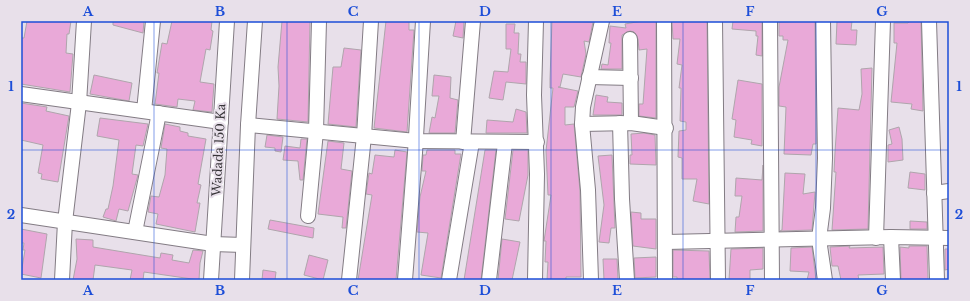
<svg xmlns="http://www.w3.org/2000/svg" width="970" height="301" viewBox="0 0 970 301" font-family="'Libre Baskerville',serif">
	<style>
		.building { fill: #e9a9d8; stroke: #afa5ac }
		.lines { fill: none; stroke-linecap: round; stroke-linejoin: round }
		.minor-casing { stroke: #837c84; stroke-width: 16 }
		.minor { stroke: #fff; stroke-width: 14 }
		.grid { fill: none; stroke: #1d4ed8; stroke-width: 1; stroke-opacity: 0.55 }
		.labels { text-anchor: middle; stroke-width: 4; stroke-linejoin: round; paint-order: stroke }
		.street-label { font-size: 12px; fill: #383539; stroke: #e8e0ea }
		.neatline { fill: none; stroke: #1d4ed8; stroke-width: 1.5 }
		.grid-label { font-size: 13px; text-anchor: middle; font-weight: bold; fill: #1d4ed8 }
	</style>
	<rect width="100%" height="100%" fill="#e8e0ea"/>
	<g class="building">
		<polygon points="27,21 71,21 69,34 67,34 66,53 73,54 70,92 21,84 21,38 24,38"/>
		<polygon points="113,21 144,21 143,33 113,25"/>
		<polygon points="172,21 212,21 211,30 213,31 210,50 206,49 200,82 214,84 212,112 193,110 195,101 178,99 177,107 155,104 159,73 157,73 162,43 167,44"/>
		<polygon points="282,21 310,21 308,122 277,119 279,86 278,67"/>
		<polygon points="386,21 409,21 409,30 414,30 407,132 374,128"/>
		<polygon points="456,21 464,21 463,38 453,36"/>
		<polygon points="552,21 593,22 589,42 584,41 586,54 581,77 563,74 560,87 558,87 578,91 574,107 565,107 565,125 574,124 580,191 581,277 566,277 566,280 547,280 548,262 545,262 546,241 544,241 551,195 548,195 546,151 553,88 550,88 550,79"/>
		<polygon points="642,21 656,21 656,118 639,116 639,104 643,104 647,49 639,50 638,39 634,32 630,31 622,35 622,69 601,69 602,64 608,65 611,43 609,43 610,26 626,28 625,24"/>
		<polygon points="672,21 707,21 709,204 693,201 697,179 682,179 682,158 678,157 679,131 686,130 686,122 680,121 681,88 679,88 682,65 677,64 680,39 673,39"/>
		<polygon points="733,21 762,21 762,56 756,55 758,36 756,36 756,31 732,29"/>
		<polygon points="815,21 816,144 813,144 811,155 784,154 786,107 779,106 779,87 788,40 783,40 783,36 779,36 779,22"/>
		<polygon points="837,21 852,21 851,30 857,30 856,45 836,44"/>
		<polygon points="909,21 921,21 923,111 911,109 912,104 891,102 897,43 894,43 894,23 908,23"/>
		<polygon points="506,24 515,24 514,33 519,33 518,54 521,54 520,62 526,62 526,84 506,82 503,100 489,98 494,71 508,72 511,49 506,49"/>
		<polygon points="344,48 361,50 356,127 328,124 333,67 341,67"/>
		<polygon points="872,68 868,229 832,230 836,172 834,172 835,152 838,108 859,110 862,94 861,69"/>
		<polygon points="94,75 132,83 129,101 90,94"/>
		<polygon points="434,75 451,77 450,98 458,100 455,133 429,133 432,117 435,118 439,96 432,96"/>
		<polygon points="738,80 762,84 762,146 751,144 752,140 734,137 736,120 732,119"/>
		<polygon points="596,95 608,97 607,102 622,103 622,115 593,115"/>
		<polygon points="21,103 47,107 46,111 69,116 58,182 41,179 42,174 38,173 43,145 21,140"/>
		<polygon points="516,109 526,112 527,133 486,133 487,120 513,122"/>
		<polygon points="100,118 148,124 143,146 136,145 132,174 138,175 128,211 119,209 116,221 103,217 106,209 108,209 113,186 119,140 97,136"/>
		<polygon points="165,124 180,127 180,131 188,133 188,136 206,139 198,184 201,185 197,203 200,203 195,232 156,224 158,214 148,212 151,196 159,197 165,175 167,149 161,148"/>
		<polygon points="899,127 902,139 903,160 888,162 888,145 892,144 889,130"/>
		<polygon points="644,133 655,135 656,165 630,164 630,155 632,155 631,134"/>
		<polygon points="267,135 283,137 281,152 275,151 275,148 265,147"/>
		<polygon points="301,139 307,139 303,180 300,180 298,161 283,160 285,146 300,148"/>
		<polygon points="328,141 344,143 341,169 352,171 346,228 342,228 343,217 318,214"/>
		<polygon points="395,150 407,152 396,280 358,280 372,195 366,194 369,173 372,174 375,155 394,157"/>
		<polygon points="427,150 455,150 455,154 461,154 441,278 421,275 428,233 417,232 420,197 426,171 422,171 423,155 426,155"/>
		<polygon points="485,150 496,150 481,280 464,280"/>
		<polygon points="513,150 528,150 528,175 519,221 505,219"/>
		<polygon points="612,155 615,228 611,228 609,243 599,242 604,205 598,156"/>
		<polygon points="763,165 763,231 735,232 736,217 739,217 742,196 735,196 736,178 762,180"/>
		<polygon points="910,172 925,174 925,190 908,188"/>
		<polygon points="785,173 805,174 803,194 815,192 812,230 780,231 782,230"/>
		<polygon points="631,212 641,213 641,219 656,219 656,249 633,246"/>
		<polygon points="270,220 314,228 313,238 268,229"/>
		<polygon points="910,221 927,222 927,229 910,229"/>
		<polygon points="21,229 47,234 41,278 21,274 25,250 23,250 24,243 21,243"/>
		<polygon points="76,239 93,240 93,247 160,258 161,253 173,255 172,260 189,263 193,250 203,251 200,263 199,280 144,272 143,280 130,280 132,270 95,265 93,280 73,280 77,259"/>
		<polygon points="502,239 520,242 512,280 498,280"/>
		<polygon points="850,246 849,248 883,247 884,274 858,275 859,280 841,280 838,266 832,266 830,247"/>
		<polygon points="909,246 927,246 928,280 901,280 900,247 909,248"/>
		<polygon points="812,247 816,280 807,280 809,272 790,271 791,248"/>
		<polygon points="763,248 763,269 750,270 750,280 729,280 731,249"/>
		<polygon points="945,249 949,249 949,269 945,270"/>
		<polygon points="673,250 709,251 710,280 677,280 677,277 673,277"/>
		<polygon points="309,255 328,260 323,280 304,275"/>
		<polygon points="656,257 656,277 635,278 634,258"/>
		<polygon points="603,259 617,259 618,280 604,280"/>
		<polygon points="263,270 276,272 275,280 262,280"/>
	</g>
	<g class="lines">
		<g class="minor-casing">
			<g id="minor">
				<polyline points="664,21 665,280"/>
				<polyline points="715,21 718,280"/>
				<polyline points="770,21 772,280"/>
				<polyline points="823,21 825,158 823,208 819,239 825,280"/>
				<polyline points="929,21 937,280"/>
				<polyline points="630,39 631,123"/>
				<polyline points="589,77 631,78"/>
				<polyline points="21,94 221,122"/>
				<polyline points="144,111 153,21"/>
				<polyline points="620,123 622,199 627,280"/>
				<polyline points="582,124 631,123 666,128"/>
				<polyline points="248,125 416,141 537,142"/>
				<polyline points="463,142 473,21"/>
				<polyline points="934,193 949,191"/>
				<polyline points="21,215 213,244 243,245"/>
				<polyline points="308,216 316,131 319,21"/>
				<polyline points="135,232 159,113"/>
				<polyline points="891,237 893,280"/>
				<polyline points="876,238 883,21"/>
				<polyline points="666,242 891,237 949,238"/>
				<polyline points="62,280 65,222 79,103 84,21"/>
				<polyline points="211,280 227,21"/>
				<polyline points="242,280 248,125 255,21"/>
				<polyline points="349,280 364,136 371,21"/>
				<polyline points="405,280 415,153 423,21"/>
				<polyline points="449,280 472,142"/>
				<polyline points="489,280 505,143"/>
				<polyline points="535,280 537,174 534,95 536,21"/>
				<polyline points="591,280 588,190 582,124 583,107 602,21"/>
			</g>
		</g>
		<use href="#minor" class="minor"/>
	</g>
	<path class="grid" d="M 154,21 L 154,280M 287,21 L 287,280M 419,21 L 419,280M 551,21 L 551,280M 683,21 L 683,280M 816,21 L 816,280M 21,150 L 949,150"/>
	<g class="labels">
		<g class="street-label">
			<text transform="translate(219 150) rotate(-87)" y="4">Wadada 150 Ka</text>
		</g>
	</g>
	<rect width="970" height="301" fill="none" stroke="#e8e0ea" stroke-width="44"/>
	<rect x="22" y="22" width="926" height="257" class="neatline"/>
	<g class="grid-label">
		<text x="88" y="16">A</text>
		<text x="220" y="16">B</text>
		<text x="353" y="16">C</text>
		<text x="485" y="16">D</text>
		<text x="617" y="16">E</text>
		<text x="750" y="16">F</text>
		<text x="882" y="16">G</text>
		<text x="11" y="91">1</text>
		<text x="959" y="91">1</text>
		<text x="11" y="219">2</text>
		<text x="959" y="219">2</text>
		<text x="88" y="295">A</text>
		<text x="220" y="295">B</text>
		<text x="353" y="295">C</text>
		<text x="485" y="295">D</text>
		<text x="617" y="295">E</text>
		<text x="750" y="295">F</text>
		<text x="882" y="295">G</text>
	</g>
</svg>
